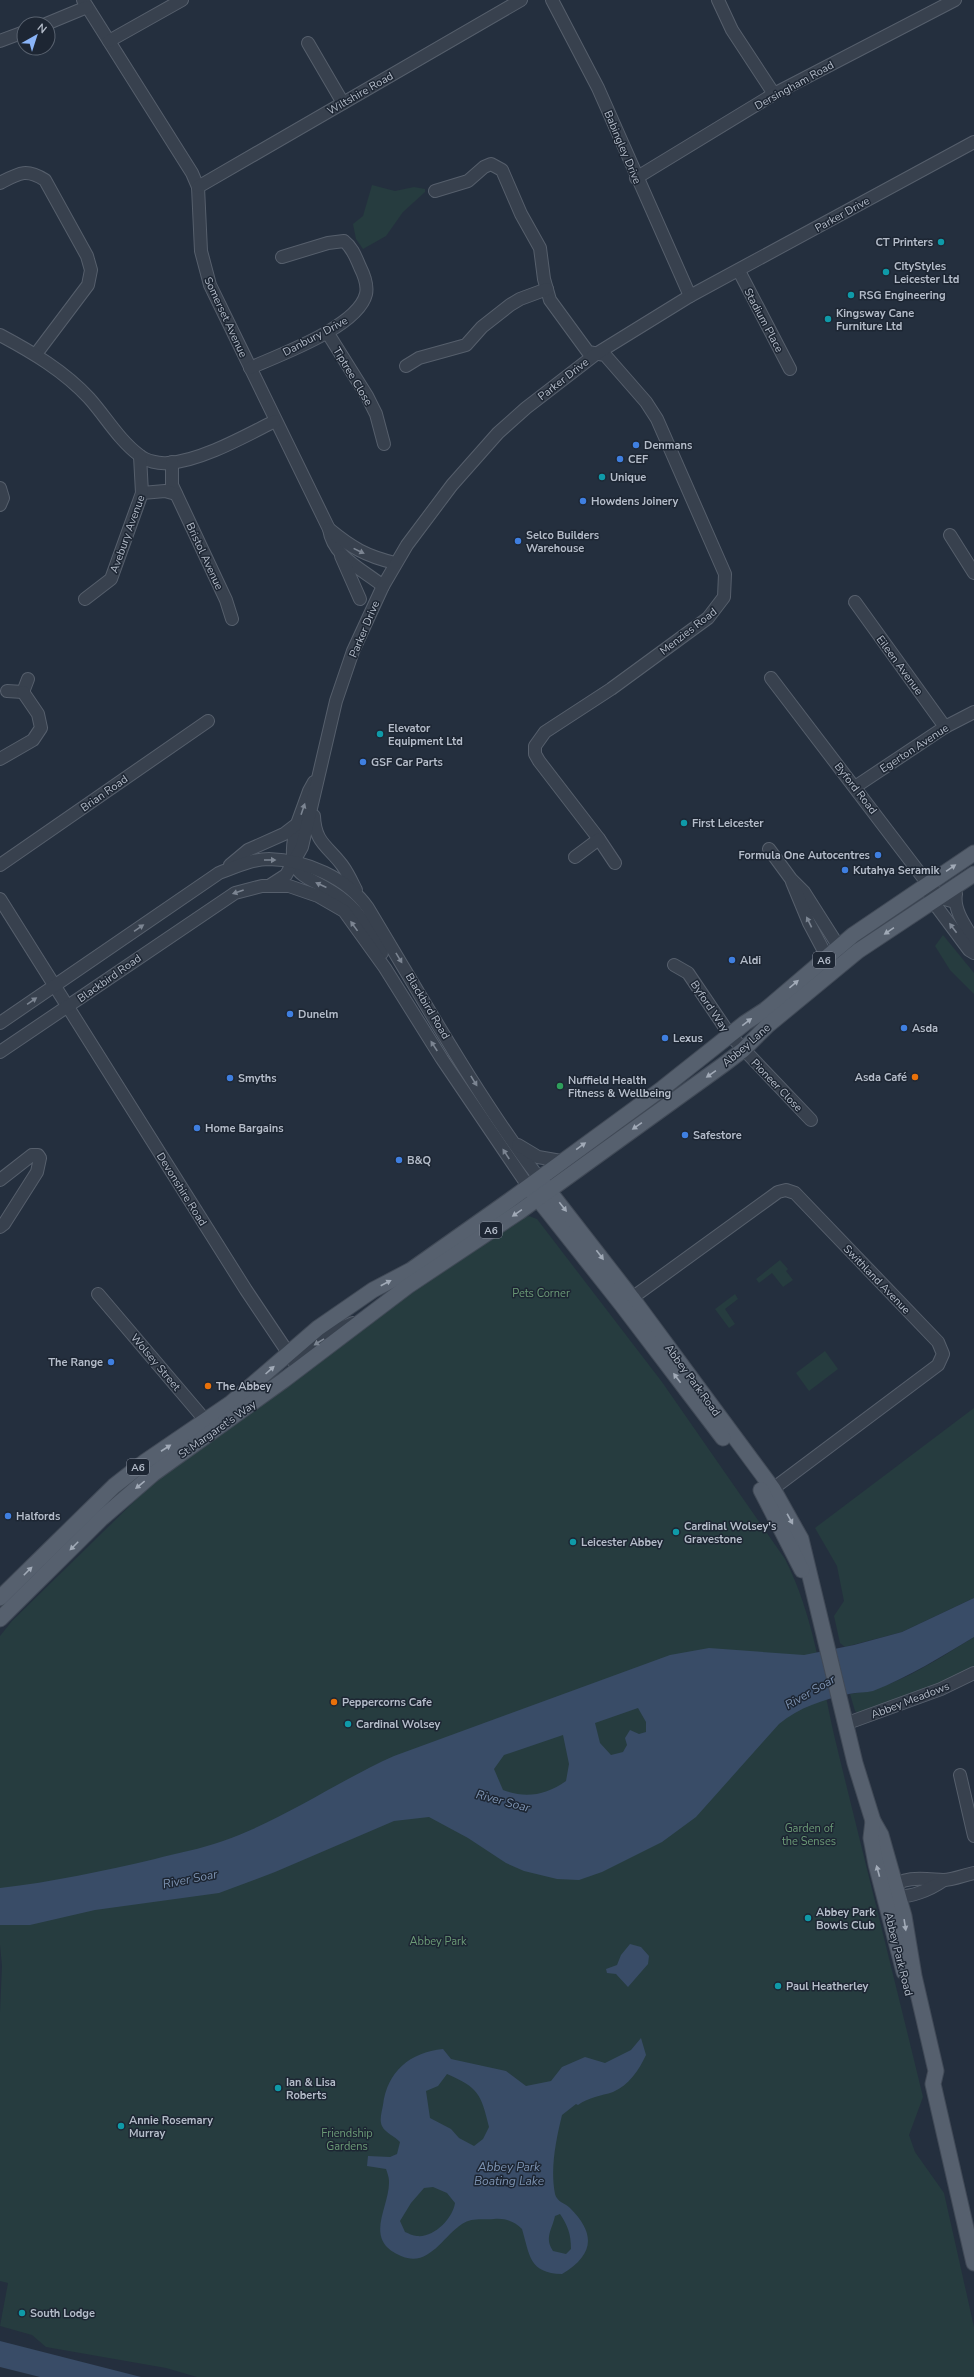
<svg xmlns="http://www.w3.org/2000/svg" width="974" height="2377" viewBox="0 0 974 2377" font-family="'Nunito Sans',sans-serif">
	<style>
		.green { fill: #263c3f }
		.water { fill: #394c67; fill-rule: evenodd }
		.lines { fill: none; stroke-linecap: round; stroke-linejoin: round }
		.minor-casing { stroke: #565f6c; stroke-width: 14 }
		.major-casing { stroke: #414a57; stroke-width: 17 }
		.minor { stroke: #38414e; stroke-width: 12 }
		.major { stroke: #56606e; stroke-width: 15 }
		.oneway { fill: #7c8592 }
		.oneway2 { fill: #a1aab7 }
		.culture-dot { fill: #0f9aa8; stroke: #1d2633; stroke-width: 1.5 }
		.shop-dot { fill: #3f7fe0; stroke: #1d2633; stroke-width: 1.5 }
		.food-dot { fill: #e8710a; stroke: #1d2633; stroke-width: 1.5 }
		.leisure-dot { fill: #2e9e5b; stroke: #1d2633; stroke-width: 1.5 }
		.labels { text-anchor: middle; stroke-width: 3; stroke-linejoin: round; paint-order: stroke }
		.shield { fill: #1d2633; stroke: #878f9c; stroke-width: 1 }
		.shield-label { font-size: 10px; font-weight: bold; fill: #b4bcc9 }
		.street-label { font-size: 11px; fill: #b4bcc9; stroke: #1d2633 }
		.poi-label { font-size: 11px; font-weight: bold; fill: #b4bcc9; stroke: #1d2633; text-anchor: start }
		.park-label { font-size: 11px; fill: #6b9a76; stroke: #1d2633 }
		.water-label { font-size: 12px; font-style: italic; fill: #7c92b1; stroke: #1d2633 }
	</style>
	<rect width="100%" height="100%" fill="#242f3e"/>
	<g class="green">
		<polygon points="372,185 395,191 414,187 425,189 425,192 403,212 386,236 363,249 356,239 353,224 363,216"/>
		<polygon points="943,935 974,973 974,994 950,970 935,946"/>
		<path d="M 529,1216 L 537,1219 L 662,1382 L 785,1559 C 814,1616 821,1678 835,1739 C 864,1858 894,1977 923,2097 L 909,2135 L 915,2152 L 944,2193 L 974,2327 L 974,2377 L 197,2377 L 166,2368 L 46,2347 L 32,2335 L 0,2326 L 8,2283 L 0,2281 L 0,2013 L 2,1966 L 0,1945 L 0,1636 L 12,1621 L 151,1485 L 206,1440 L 402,1297 L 521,1218 Z"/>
		<polygon points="780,1260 788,1269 786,1271 793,1280 783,1287 772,1273 759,1283 756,1279"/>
		<polygon points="735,1294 738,1299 725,1309 735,1324 729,1328 715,1309"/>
		<polygon points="825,1351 838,1369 809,1391 796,1373"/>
		<polygon points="974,1408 974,1598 902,1632 845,1647 840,1643 834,1616 844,1601 837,1566 815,1528"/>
		<path d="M 974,1637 L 974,1666 C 938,1686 898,1700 859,1713 L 855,1711 L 850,1694 C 895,1689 936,1660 974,1637 Z"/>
	</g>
	<g class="water">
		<path d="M 974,1598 L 974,1637 C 942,1656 909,1677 873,1691 C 866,1693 857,1692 849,1694 C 822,1700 800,1707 779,1724 L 696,1817 L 662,1842 L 602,1872 L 579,1880 L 557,1879 L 524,1871 L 506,1863 L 468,1838 L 429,1817 L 394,1821 L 275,1872 L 219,1893 L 95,1910 L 30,1925 L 0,1925 L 0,1888 C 52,1882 104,1871 155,1859 C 177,1853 201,1849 223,1841 C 283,1820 336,1782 394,1756 L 670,1655 L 709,1648 L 804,1655 L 854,1645 L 902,1632 ZM 638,1708 L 646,1722 L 646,1732 L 639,1734 L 630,1730 L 625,1738 L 627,1745 L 623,1752 L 611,1755 L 600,1743 L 595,1723 ZM 563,1735 L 569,1764 L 566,1781 C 546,1795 526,1799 503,1790 L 494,1769 L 504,1755 Z"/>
		<polygon points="630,1944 641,1947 649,1956 648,1964 628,1987 616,1974 607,1973 606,1969 617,1965 621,1955"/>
		<path d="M 641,2038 L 646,2055 C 639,2070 629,2085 613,2092 C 601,2096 589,2097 578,2105 L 576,2104 L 562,2115 C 556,2140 550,2168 555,2194 C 557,2202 565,2203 570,2208 C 597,2235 593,2255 562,2274 C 529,2273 530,2256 522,2229 C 514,2221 505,2218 494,2219 C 483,2220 472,2217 462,2224 C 442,2237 429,2268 401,2256 C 362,2240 390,2207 389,2181 C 389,2177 387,2172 386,2169 L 367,2166 L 368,2156 L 390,2157 L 397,2154 L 400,2142 C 395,2136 385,2133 382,2126 C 379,2120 382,2111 383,2105 C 387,2072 410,2052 443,2049 L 451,2059 L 506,2071 L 526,2086 L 551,2081 L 562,2067 L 585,2057 L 605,2063 L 631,2050 ZM 447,2074 C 479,2088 481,2094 489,2127 L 483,2139 L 474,2146 L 459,2138 L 451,2129 L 430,2118 L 426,2091 L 438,2086 ZM 433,2187 L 447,2193 L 455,2203 C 453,2218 434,2238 417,2236 C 413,2236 408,2233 405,2232 L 400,2221 L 411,2203 L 424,2188 ZM 560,2214 C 568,2226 571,2234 571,2249 L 566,2254 L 553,2251 C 544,2238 552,2230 555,2216 Z"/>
		<polygon points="0,2341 141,2377 40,2377 0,2367"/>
	</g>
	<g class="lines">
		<g class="minor-casing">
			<g id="minor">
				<path d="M 83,0 L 192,173 L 198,187 L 201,251 L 210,285 L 329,529 C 333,557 362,569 383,586"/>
				<polyline points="552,0 598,88 690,296"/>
				<polyline points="718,0 732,30 774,94"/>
				<polyline points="46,24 87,7"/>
				<polyline points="0,41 24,32"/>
				<polyline points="109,41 182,0"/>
				<polyline points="308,43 343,103"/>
				<polyline points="636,178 774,94 955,0"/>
				<path d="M 0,183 C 19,173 26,168 45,180 L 87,256 L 91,270 L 88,285 L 36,354"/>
				<polyline points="198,187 521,0"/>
				<polyline points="435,191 468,181 484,167 491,164 502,170 521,214 540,248 544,279 550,300 588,352 605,355 646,402 657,419 725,574 724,597 708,618 611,689 545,732 535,746 535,754 539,761 599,839 615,863"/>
				<polyline points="739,271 790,369"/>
				<polyline points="327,332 367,396 376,414 384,444"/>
				<path d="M 0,335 C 32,352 64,371 89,398 C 106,417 119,440 139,455 C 146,461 159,464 168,463 C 201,461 245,436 275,421"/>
				<polyline points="406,366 419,358 466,345 482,327 510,305 520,299 547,289"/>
				<path d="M 250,368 C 279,355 358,327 366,294 C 368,285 364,275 360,267 C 356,258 353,248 344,241 L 328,243 L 282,257"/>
				<polyline points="172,462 172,485 226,600 232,619"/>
				<polyline points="0,488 3,498 0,505"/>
				<polyline points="142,493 165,491 176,494"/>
				<path d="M 329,529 C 352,548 366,556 395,563"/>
				<polyline points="950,535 974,573"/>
				<polyline points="341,556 360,599"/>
				<polyline points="85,599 111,579 142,493 140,456"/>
				<polyline points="855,602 945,727"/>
				<polyline points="771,678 928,884 941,898 955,902"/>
				<polyline points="7,691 23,692 28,679"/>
				<polyline points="0,759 33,740 41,728 38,714 23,692"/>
				<polyline points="855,787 945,727 974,712"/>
				<path d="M 314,816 C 315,843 328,846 342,865 C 348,873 352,882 356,890"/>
				<path d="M 297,824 C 282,885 308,870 345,901 C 361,914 372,935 382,953"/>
				<polyline points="769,849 791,879 804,892 839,947 836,955"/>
				<polyline points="575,857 599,839"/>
				<polyline points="0,865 208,721"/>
				<polyline points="230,865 248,850 284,834 297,824 309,791 314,782"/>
				<polyline points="792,882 809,923 827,957 836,955"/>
				<polyline points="269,886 286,875 302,847 336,701 353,651 383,586 407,545 452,485 498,433 526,408 596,354 690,296 974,142"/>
				<path d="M 956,894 C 953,910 966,927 974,940"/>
				<polyline points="930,895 934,903 969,950 974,953"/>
				<polyline points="0,899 246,1290 299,1369"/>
				<polyline points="674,965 688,973 730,1035 811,1120"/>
				<path d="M 0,1023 L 219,873 C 235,867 252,859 269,859 C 306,860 347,878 368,908 C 423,999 475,1093 539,1178"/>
				<polyline points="0,1052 235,893 262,886 289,886 318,896 344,911 385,968 442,1059 528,1186"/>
				<polyline points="518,1145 538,1157 561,1161"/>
				<polyline points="0,1180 32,1155 38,1155 40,1158 37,1172 4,1224 0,1227"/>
				<polyline points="98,1294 211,1427"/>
				<polyline points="625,1303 778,1192 786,1190 795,1193 938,1342 943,1354 938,1365 766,1494"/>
				<polyline points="289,1352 298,1355 339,1329 353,1323"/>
				<polyline points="845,1724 941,1689 974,1673"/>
				<polyline points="960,1775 974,1836"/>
				<path d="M 889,1889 C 905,1875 924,1879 943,1880 C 953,1880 964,1875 974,1873"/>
				<path d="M 891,1895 C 908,1900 931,1889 944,1880"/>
			</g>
		</g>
		<g class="major-casing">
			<g id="major">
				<polyline points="542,1182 632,1298 773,1489 801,1539 855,1763 873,1821 881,1835 904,1916 914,1976 936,2071 933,2084 974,2263"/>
				<polyline points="531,1190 622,1305 723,1438"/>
				<polyline points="761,1490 802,1570"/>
				<polyline points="0,1598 114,1486 146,1461 231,1403 318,1328 373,1290 411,1270 510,1200 663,1088 745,1023 765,1010 853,935 974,853"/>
				<polyline points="0,1619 102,1518 153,1474 284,1380 408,1286 519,1212 723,1065 743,1050 767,1026 858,951 974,874"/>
				<polyline points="873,1821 871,1838 876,1864 904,1972"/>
			</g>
		</g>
		<use href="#minor" class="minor"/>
		<use href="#major" class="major"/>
	</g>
	<defs><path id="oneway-solid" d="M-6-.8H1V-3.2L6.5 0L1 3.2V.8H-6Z"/></defs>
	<g class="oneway">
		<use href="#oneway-solid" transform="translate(359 551) rotate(26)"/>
		<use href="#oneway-solid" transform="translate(303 809) rotate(-71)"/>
		<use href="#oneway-solid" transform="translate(270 860)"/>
		<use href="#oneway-solid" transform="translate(321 885) rotate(-155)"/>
		<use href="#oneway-solid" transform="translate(238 892) rotate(161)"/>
		<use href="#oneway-solid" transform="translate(809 922) rotate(-116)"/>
		<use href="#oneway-solid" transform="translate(354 926) rotate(-126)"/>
		<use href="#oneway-solid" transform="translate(139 928) rotate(-34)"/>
		<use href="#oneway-solid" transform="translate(953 928) rotate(-127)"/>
		<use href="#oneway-solid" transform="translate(399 958) rotate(59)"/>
		<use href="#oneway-solid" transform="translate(32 1001) rotate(-35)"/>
		<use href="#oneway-solid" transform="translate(434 1046) rotate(-123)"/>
		<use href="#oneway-solid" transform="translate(474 1081) rotate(58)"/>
		<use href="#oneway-solid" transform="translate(506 1154) rotate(-123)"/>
		<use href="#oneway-solid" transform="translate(319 1342) rotate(148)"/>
	</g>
	<g class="oneway2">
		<use href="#oneway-solid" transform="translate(951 868) rotate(-34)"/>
		<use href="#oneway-solid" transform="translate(889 931) rotate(146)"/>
		<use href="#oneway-solid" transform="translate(794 984) rotate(-40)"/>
		<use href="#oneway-solid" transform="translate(747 1022) rotate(-37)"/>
		<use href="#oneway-solid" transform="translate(711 1074) rotate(145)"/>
		<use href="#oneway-solid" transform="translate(637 1126) rotate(145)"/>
		<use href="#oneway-solid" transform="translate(581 1146) rotate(-36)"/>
		<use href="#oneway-solid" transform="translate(563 1207) rotate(52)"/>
		<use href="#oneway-solid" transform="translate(517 1213) rotate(145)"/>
		<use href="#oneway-solid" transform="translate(600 1255) rotate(53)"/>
		<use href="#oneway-solid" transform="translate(386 1283) rotate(-28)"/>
		<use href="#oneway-solid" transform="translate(270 1370) rotate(-42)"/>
		<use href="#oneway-solid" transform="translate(677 1378) rotate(-127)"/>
		<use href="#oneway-solid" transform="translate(166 1448) rotate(-33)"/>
		<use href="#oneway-solid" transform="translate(140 1485) rotate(141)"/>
		<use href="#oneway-solid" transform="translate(790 1519) rotate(61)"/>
		<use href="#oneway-solid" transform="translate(74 1546) rotate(135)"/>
		<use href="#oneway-solid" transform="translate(28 1571) rotate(-45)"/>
		<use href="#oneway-solid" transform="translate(878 1871) rotate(-105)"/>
		<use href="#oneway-solid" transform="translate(905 1925) rotate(81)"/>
	</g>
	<g class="culture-dot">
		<circle cx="941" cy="242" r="4"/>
		<circle cx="886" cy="272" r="4"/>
		<circle cx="851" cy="295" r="4"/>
		<circle cx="828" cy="319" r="4"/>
		<circle cx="602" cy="477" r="4"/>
		<circle cx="380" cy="734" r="4"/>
		<circle cx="684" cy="823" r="4"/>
		<circle cx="676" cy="1532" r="4"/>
		<circle cx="573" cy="1542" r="4"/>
		<circle cx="348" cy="1724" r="4"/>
		<circle cx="808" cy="1918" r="4"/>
		<circle cx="778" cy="1986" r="4"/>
		<circle cx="278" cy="2088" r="4"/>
		<circle cx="121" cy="2126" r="4"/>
		<circle cx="22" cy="2313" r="4"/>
	</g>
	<g class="shop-dot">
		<circle cx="636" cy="445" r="4"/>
		<circle cx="620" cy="459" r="4"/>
		<circle cx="583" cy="501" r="4"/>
		<circle cx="518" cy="541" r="4"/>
		<circle cx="363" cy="762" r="4"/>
		<circle cx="878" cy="855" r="4"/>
		<circle cx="845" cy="870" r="4"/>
		<circle cx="732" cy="960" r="4"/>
		<circle cx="290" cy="1014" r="4"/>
		<circle cx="904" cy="1028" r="4"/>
		<circle cx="665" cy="1038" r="4"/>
		<circle cx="230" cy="1078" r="4"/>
		<circle cx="197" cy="1128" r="4"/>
		<circle cx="685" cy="1135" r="4"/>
		<circle cx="399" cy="1160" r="4"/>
		<circle cx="111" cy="1362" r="4"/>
		<circle cx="8" cy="1516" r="4"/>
	</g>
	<g class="food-dot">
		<circle cx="915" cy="1077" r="4"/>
		<circle cx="208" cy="1386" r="4"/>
		<circle cx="334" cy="1702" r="4"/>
	</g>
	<circle class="leisure-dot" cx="560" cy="1086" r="4"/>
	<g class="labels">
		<g class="shield">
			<rect x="813" y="952" width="22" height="16" rx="3"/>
			<rect x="480" y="1222" width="22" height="16" rx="3"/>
			<rect x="127" y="1459" width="22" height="16" rx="3"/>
		</g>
		<g class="shield-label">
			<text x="824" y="964">A6</text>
			<text x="491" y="1234">A6</text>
			<text x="138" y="1471">A6</text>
		</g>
		<g class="street-label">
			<text transform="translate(794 85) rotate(-29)" y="4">Dersingham Road</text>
			<text transform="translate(360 93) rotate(-30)" y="4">Wiltshire Road</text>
			<text transform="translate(623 147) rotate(67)" y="4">Babingley Drive</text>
			<text transform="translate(842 214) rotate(-29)" y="4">Parker Drive</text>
			<text transform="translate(226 317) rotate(65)" y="4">Somerset Avenue</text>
			<text transform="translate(764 320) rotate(62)" y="4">Stadium Place</text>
			<text transform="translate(315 336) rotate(-28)" y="4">Danbury Drive</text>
			<text transform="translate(353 376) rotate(59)" y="4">Tiptree Close</text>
			<text transform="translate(563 379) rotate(-38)" y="4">Parker Drive</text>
			<text transform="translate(127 534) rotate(-70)" y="4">Avebury Avenue</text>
			<text transform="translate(205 556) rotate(65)" y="4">Bristol Avenue</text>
			<text transform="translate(364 629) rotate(-67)" y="4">Parker Drive</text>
			<text transform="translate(688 631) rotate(-38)" y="4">Menzies Road</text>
			<text transform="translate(900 665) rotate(54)" y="4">Eileen Avenue</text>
			<text transform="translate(914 748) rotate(-33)" y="4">Egerton Avenue</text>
			<text transform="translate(856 788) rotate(52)" y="4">Byford Road</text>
			<text transform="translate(104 793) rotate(-35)" y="4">Brian Road</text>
			<text transform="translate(109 978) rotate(-35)" y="4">Blackbird Road</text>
			<text transform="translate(428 1006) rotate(59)" y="4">Blackbird Road</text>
			<text transform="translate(710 1006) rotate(56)" y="4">Byford Way</text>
			<text transform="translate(746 1045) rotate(-41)" y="4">Abbey Lane</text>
			<text transform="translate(777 1085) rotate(46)" y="4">Pioneer Close</text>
			<text transform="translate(182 1189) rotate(58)" y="4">Devonshire Road</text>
			<text transform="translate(877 1279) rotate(46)" y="4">Swithland Avenue</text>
			<text transform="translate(156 1362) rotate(50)" y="4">Wolsey Street</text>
			<text transform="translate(693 1380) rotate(54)" y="4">Abbey Park Road</text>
			<text transform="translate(217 1429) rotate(-35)" y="4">St Margaret's Way</text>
			<text transform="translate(910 1700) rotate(-21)" y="4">Abbey Meadows</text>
			<text transform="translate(899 1954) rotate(76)" y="4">Abbey Park Road</text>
		</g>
		<g class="poi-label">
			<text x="933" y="246" text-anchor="end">CT Printers</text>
			<text x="894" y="270">CityStyles<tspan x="894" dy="13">Leicester Ltd</tspan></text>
			<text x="859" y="299">RSG Engineering</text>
			<text x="836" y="317">Kingsway Cane<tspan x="836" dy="13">Furniture Ltd</tspan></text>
			<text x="644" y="449">Denmans</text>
			<text x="628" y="463">CEF</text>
			<text x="610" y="481">Unique</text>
			<text x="591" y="505">Howdens Joinery</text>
			<text x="526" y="539">Selco Builders<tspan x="526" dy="13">Warehouse</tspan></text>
			<text x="388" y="732">Elevator<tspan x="388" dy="13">Equipment Ltd</tspan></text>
			<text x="371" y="766">GSF Car Parts</text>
			<text x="692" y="827">First Leicester</text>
			<text x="870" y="859" text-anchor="end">Formula One Autocentres</text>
			<text x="853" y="874">Kutahya Seramik</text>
			<text x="740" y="964">Aldi</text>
			<text x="298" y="1018">Dunelm</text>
			<text x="912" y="1032">Asda</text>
			<text x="673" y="1042">Lexus</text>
			<text x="907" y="1081" text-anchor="end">Asda Café</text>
			<text x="238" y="1082">Smyths</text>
			<text x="568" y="1084">Nuffield Health<tspan x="568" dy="13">Fitness &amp; Wellbeing</tspan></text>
			<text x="205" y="1132">Home Bargains</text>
			<text x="693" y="1139">Safestore</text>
			<text x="407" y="1164">B&amp;Q</text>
			<text x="103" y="1366" text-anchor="end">The Range</text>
			<text x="216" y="1390">The Abbey</text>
			<text x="16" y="1520">Halfords</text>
			<text x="684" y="1530">Cardinal Wolsey's<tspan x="684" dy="13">Gravestone</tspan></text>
			<text x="581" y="1546">Leicester Abbey</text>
			<text x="342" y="1706">Peppercorns Cafe</text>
			<text x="356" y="1728">Cardinal Wolsey</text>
			<text x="816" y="1916">Abbey Park<tspan x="816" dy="13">Bowls Club</tspan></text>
			<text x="786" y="1990">Paul Heatherley</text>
			<text x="286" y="2086">Ian &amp; Lisa<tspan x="286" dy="13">Roberts</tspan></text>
			<text x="129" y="2124">Annie Rosemary<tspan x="129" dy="13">Murray</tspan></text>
			<text x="30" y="2317">South Lodge</text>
		</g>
		<g class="park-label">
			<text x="541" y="1297">Pets Corner</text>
			<text x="809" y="1832">Garden of<tspan x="809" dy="13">the Senses</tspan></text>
			<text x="438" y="1945">Abbey Park</text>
			<text x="347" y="2137">Friendship<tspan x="347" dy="13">Gardens</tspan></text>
		</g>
		<g class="water-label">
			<text transform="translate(810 1692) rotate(-30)" y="4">River Soar</text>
			<text transform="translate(503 1801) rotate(15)" y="4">River Soar</text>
			<text transform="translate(190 1879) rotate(-11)" y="4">River Soar</text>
			<text x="509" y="2171">Abbey Park<tspan x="509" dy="14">Boating Lake</tspan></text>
		</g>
	</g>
	<g transform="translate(36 36) rotate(39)"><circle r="19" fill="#1d2633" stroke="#59626f"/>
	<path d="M0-3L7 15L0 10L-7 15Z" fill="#8ab4f8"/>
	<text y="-6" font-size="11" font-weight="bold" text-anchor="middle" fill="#b4bcc9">N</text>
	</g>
</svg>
